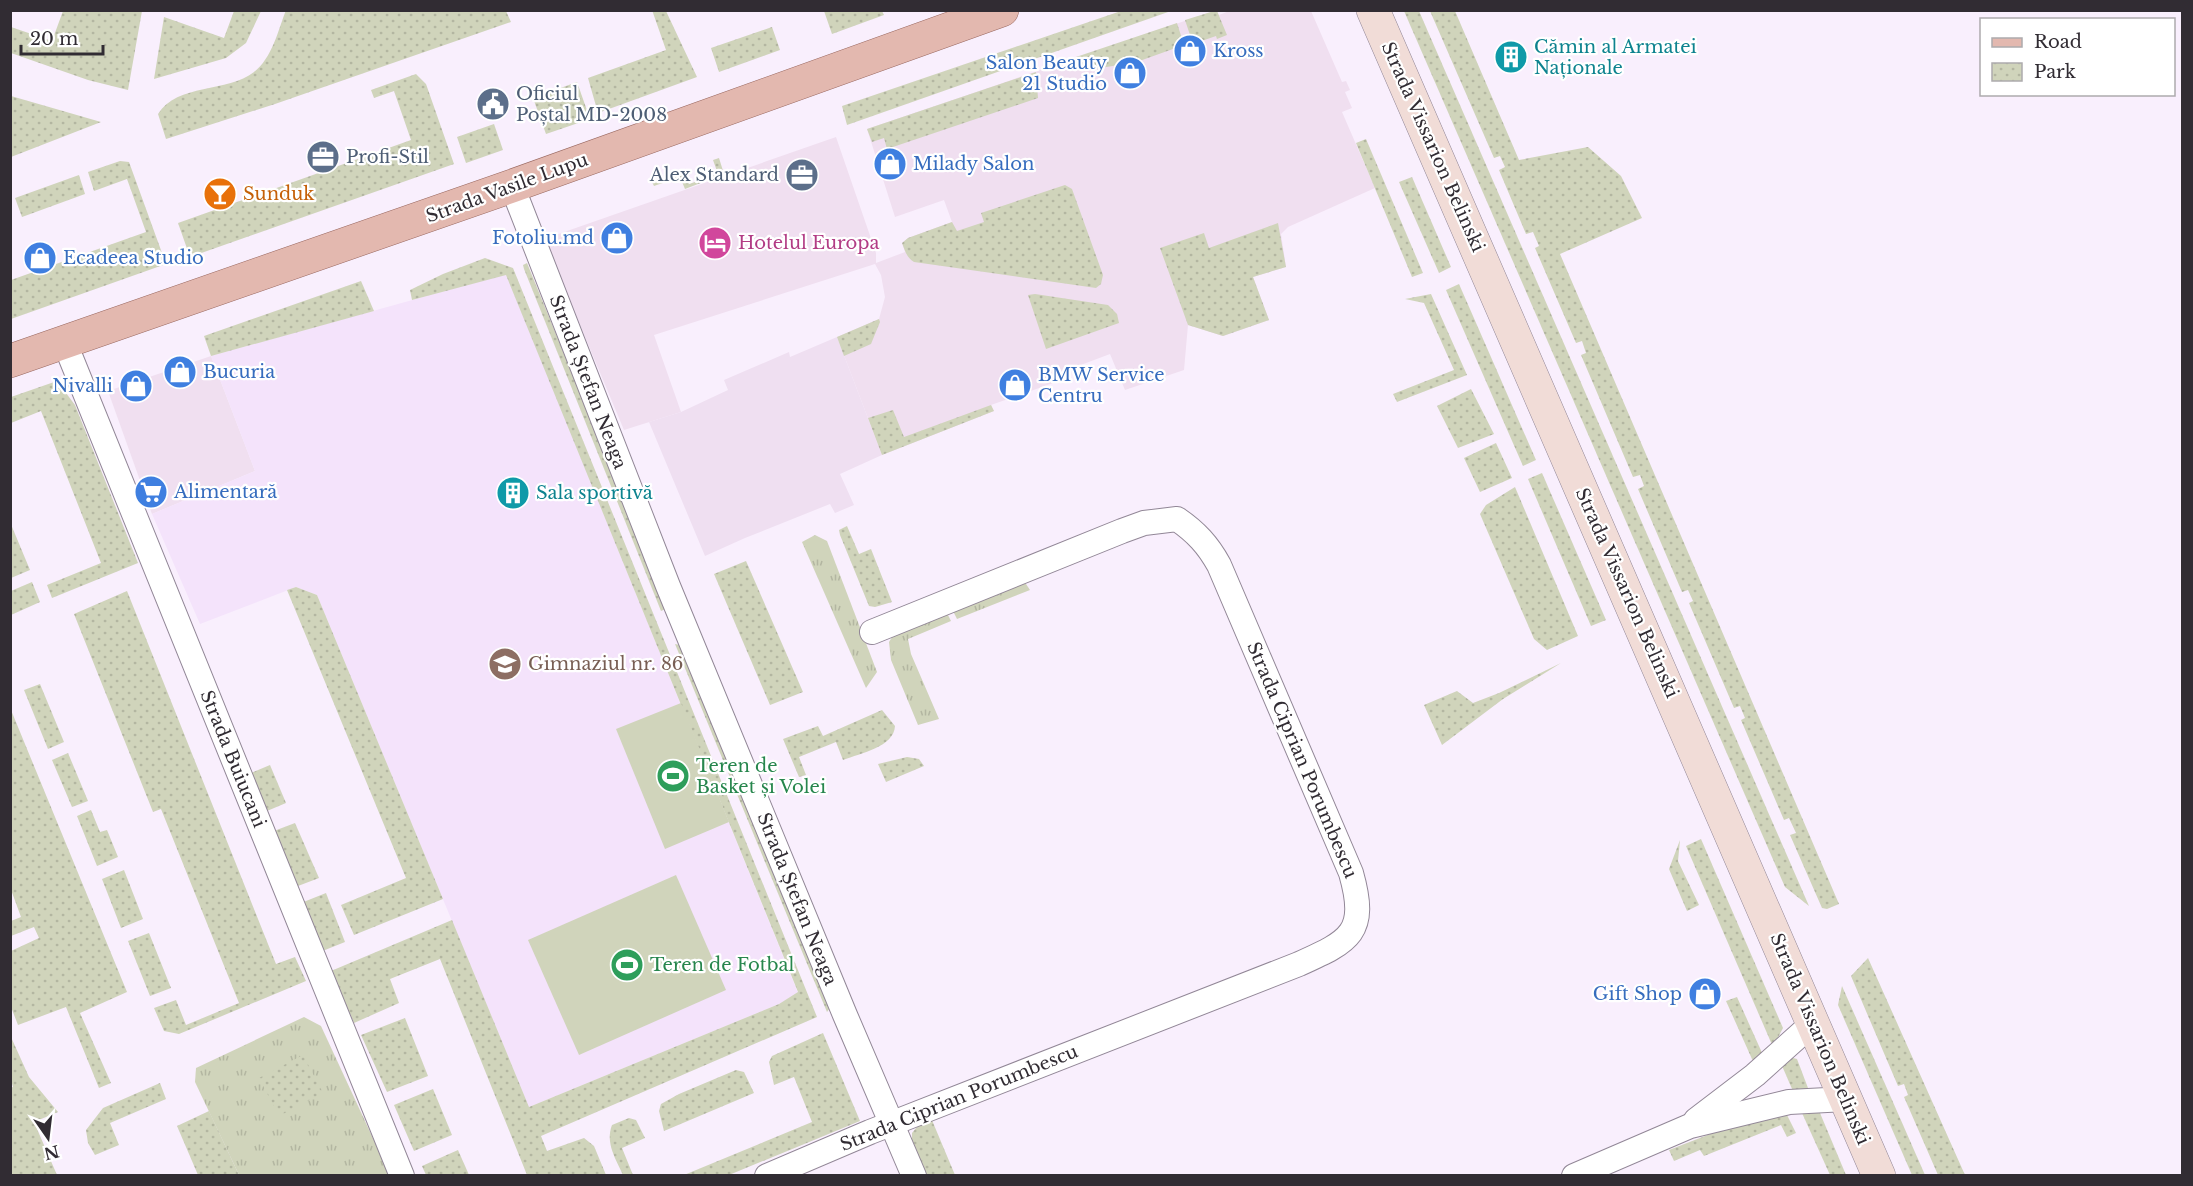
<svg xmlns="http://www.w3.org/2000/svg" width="2193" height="1186" viewBox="0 0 2193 1186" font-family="'Libre Baskerville',serif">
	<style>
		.commercial { fill: #f0dff0 }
		.industrial { fill: #efdff1 }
		.built { fill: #f4e3fb }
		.grass { fill: url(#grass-tufts) }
		.park { fill: url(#park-dots) }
		.pitch { fill: #d0d4bb }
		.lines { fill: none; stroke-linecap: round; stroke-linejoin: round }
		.street-casing { stroke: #928797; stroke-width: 26 }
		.secondary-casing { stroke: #928797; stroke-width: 34 }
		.primary-casing { stroke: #996860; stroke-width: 34 }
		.street { stroke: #fff; stroke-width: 24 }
		.secondary { stroke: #f1dcd7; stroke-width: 33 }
		.primary { stroke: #e3b8af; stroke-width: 33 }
		.labels { text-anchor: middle; stroke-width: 4.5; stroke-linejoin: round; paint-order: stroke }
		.culture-label { font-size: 18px; fill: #0d838f; stroke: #fff; text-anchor: start }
		.shop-label { font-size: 18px; fill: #366cbe; stroke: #fff; text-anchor: start }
		.service-label { font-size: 18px; fill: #4e5e75; stroke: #fff; text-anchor: start }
		.street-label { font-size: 18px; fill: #312c33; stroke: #fff }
		.food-label { font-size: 18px; fill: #c56008; stroke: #fff; text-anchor: start }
		.hotel-label { font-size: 18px; fill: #b23c85; stroke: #fff; text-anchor: start }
		.education-label { font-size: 18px; fill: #785e54; stroke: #fff; text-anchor: start }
		.leisure-label { font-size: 18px; fill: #27864d; stroke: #fff; text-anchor: start }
	</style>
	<defs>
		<pattern id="grass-tufts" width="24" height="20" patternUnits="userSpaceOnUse" patternTransform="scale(1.5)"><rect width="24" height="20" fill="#d0d4bb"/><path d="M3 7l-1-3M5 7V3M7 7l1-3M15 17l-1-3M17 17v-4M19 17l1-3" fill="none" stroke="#b3b6a1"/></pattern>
		<pattern id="park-dots" width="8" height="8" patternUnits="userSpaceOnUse" patternTransform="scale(1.5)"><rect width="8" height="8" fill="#d0d4bb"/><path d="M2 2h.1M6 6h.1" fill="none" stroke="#b3b6a1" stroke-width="1.8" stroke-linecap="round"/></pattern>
	</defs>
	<rect width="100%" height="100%" fill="#f9effd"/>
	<g class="commercial">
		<polygon points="1232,10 1311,11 1342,82 1346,81 1350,90 1345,92 1352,108 1342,112 1375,188 1288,227 1281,234 1286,267 1253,277 1269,320 1223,336 1188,325 1184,370 1125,390 1110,354 1057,374 1059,379 1053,383 991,405 994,411 882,455 837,337 879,319 885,297 881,275 875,264 654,335 681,412 624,430 549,251 547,238 836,137 876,253 876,263 905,252 902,243 908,238 952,222 944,200 895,217 867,129 1214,11 1217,11 1219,15"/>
		<polygon points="211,356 255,471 152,514 108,391"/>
	</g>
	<polygon class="industrial" points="837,337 882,455 840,474 854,505 835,513 830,504 745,538 705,556 649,422 681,412 728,390 724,380 789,352 790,357"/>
	<polygon class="built" points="506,274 798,993 779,1004 529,1107 317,595 296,587 200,624 152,514 255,471 211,356"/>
	<g class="grass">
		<polygon points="815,535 827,541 877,672 866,688 802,542"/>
		<polygon points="1022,583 1026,584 1030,590 957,619 953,611"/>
		<polygon points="947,613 951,621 908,639 911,654 939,719 918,725 891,660 889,642 894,634"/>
		<polygon points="304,1017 321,1026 390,1175 239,1175 195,1082 196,1068"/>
	</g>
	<g class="park">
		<path d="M 286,10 L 506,11 L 511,22 L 275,104 L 166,139 L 158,114 C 177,83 228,93 254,72 C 272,58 278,31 286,10 Z"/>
		<polygon points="652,10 666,11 697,77 598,113 588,78 666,50"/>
		<polygon points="63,11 142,11 128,90 88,80 11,53 11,27 52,41"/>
		<polygon points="234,11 261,11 246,43 226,58 154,79 164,17 224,38"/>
		<polygon points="824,11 882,11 884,15 832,34"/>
		<polygon points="1121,11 1171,11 847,125 842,106"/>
		<polygon points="1214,11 1217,11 1227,35 1217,39 1216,36 1193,44 1185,20"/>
		<polygon points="1404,11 1419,11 1809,906 1785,887"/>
		<polygon points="1430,11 1455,11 1519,160 1588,147 1621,176 1642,218 1560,254 1839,904 1827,909 1822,908 1790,835 1796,833 1789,818 1784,820 1741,720 1745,718 1740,706 1734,708 1689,603 1693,601 1688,590 1682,592 1638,489 1644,486 1640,475 1633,477 1581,355 1586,353 1582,341 1576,343 1535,248 1539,246 1533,232 1526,234 1499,170 1505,167 1500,156 1494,158"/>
		<polygon points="1177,23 1184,45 1120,68 1119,65 1081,71 1076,57"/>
		<polygon points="772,27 780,50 719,72 711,48"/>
		<polygon points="1036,72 1038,98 887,149 884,138 872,142 867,129"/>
		<polygon points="416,74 426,84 454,164 190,257 178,223 411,140 394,91 374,98 371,90"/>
		<polygon points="577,82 590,119 546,134 533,98"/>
		<polygon points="11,96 101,122 11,157"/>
		<polygon points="494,124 503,150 466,163 457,137"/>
		<polygon points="1366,139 1423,273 1412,277 1356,143"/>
		<polygon points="719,158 724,174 685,189 680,177 654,186 652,182 684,171 689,184 718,174 713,160"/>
		<polygon points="120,161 129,162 166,264 11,319 11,280 146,232 127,179 94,191 88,172"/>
		<polygon points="79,175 85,194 22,217 15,198"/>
		<polygon points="1412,177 1451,267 1439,273 1399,182"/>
		<path d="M 1065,185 L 1072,189 L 1103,275 L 1101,284 L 1096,288 L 914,262 C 906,257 905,250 902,243 L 908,238 L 952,222 L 957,231 L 984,222 L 981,213 Z"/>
		<polygon points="1278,223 1286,267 1253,277 1269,320 1223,336 1188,325 1160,248 1204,233 1209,248"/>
		<polygon points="485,258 513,268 817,1017 541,1136 547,1151 584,1138 594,1146 606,1175 527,1175 440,959 390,979 399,1003 354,1023 331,971 452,920 529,1107 779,1004 798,992 506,275 412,300 410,290 443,274"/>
		<polygon points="527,263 668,608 661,611 524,269 523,265"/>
		<polygon points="361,281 374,311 211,356 204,336"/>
		<polygon points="1459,284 1536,460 1523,466 1446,290"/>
		<polygon points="1035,294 1108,305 1117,314 1119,323 1046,349 1028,295"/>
		<polygon points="1431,294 1467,375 1397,402 1393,394 1454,370 1424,303 1405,299"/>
		<polygon points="879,319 880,322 871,344 844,356 837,337"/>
		<polygon points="57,381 75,405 138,563 52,598 47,585 101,563 41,411 11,423 11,397"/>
		<polygon points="1471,389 1494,434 1458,448 1437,406"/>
		<polygon points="991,405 994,411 882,455 868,418 893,410 904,437"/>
		<polygon points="1496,443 1512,478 1480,492 1464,458"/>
		<polygon points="1542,473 1606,620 1591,626 1528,479"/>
		<polygon points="1515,487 1578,636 1547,650 1534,639 1480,514 1486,505"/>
		<polygon points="10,522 30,570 11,578 10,578"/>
		<polygon points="847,526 859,554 871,549 892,602 875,607 869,606 840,535 839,530"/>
		<polygon points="746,561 803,692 770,705 714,574"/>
		<polygon points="32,582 40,602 11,615 11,591"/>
		<polygon points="296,587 317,595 443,899 354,935 341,905 406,878 287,590"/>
		<polygon points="127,591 276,964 295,957 306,981 179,1034 164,1031 154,1008 176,1000 186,1025 239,1003 161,809 153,812 74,614"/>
		<polygon points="675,644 680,645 830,1008 827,1012"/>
		<polygon points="1561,663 1503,699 1442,745 1424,705 1457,691 1473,703 1499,693"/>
		<polygon points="40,684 64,742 48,749 24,690"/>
		<polygon points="11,710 127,992 80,1013 111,1083 99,1088 66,1007 18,1025 11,1007 11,951 39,938 34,927 11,936 11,921 21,917 10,887"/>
		<path d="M 882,710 L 895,726 C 894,747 861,753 843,760 L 836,742 L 799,757 L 806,775 L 799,777 L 783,739 L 818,726 L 823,736 Z"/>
		<polygon points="68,753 88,801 72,807 52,760"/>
		<polygon points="907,757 919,759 924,766 886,782 878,764"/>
		<polygon points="270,765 286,803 267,811 251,773"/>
		<polygon points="91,810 100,832 107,830 118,857 97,866 77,816"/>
		<polygon points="295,823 319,878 298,886 274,831"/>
		<polygon points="1701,839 1783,1028 1773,1047 1686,846"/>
		<polygon points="1680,840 1678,861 1699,905 1687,911 1669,869"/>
		<polygon points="124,870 143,919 121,928 102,879"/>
		<polygon points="326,893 345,942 320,952 301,903"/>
		<polygon points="149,933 171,988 150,996 128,941"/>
		<polygon points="1868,958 1965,1175 1938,1175 1904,1097 1908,1095 1904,1084 1898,1086 1851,976"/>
		<polygon points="1842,986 1925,1175 1912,1175 1838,1005"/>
		<polygon points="1737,997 1763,1055 1756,1068 1726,1001"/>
		<polygon points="405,1018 428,1076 387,1092 361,1035"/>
		<polygon points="823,1033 860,1121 729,1175 684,1175 812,1122 794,1077 774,1085 769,1062 772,1056"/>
		<polygon points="11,1037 29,1077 58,1112 34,1122 57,1175 11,1175 10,1088 13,1087 11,1080"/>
		<polygon points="303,1055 323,1093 279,1116 259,1078"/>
		<polygon points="1786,1056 1797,1059 1808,1088 1805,1094 1796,1098 1779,1059"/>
		<polygon points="736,1070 744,1072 754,1093 664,1131 659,1111 661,1104 679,1094"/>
		<polygon points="160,1083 166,1099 110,1123 119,1145 95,1155 88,1143 86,1130 103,1108"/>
		<polygon points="433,1089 452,1135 414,1151 394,1105"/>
		<polygon points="1809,1109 1820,1113 1846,1175 1830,1175 1802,1113"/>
		<polygon points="209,1111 239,1175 198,1175 177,1126"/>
		<polygon points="1786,1113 1796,1133 1787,1137 1781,1125 1704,1156 1700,1150 1674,1161 1669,1150 1754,1117"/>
		<path d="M 629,1118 L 636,1120 L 645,1138 L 622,1148 L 633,1175 L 623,1175 C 616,1159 605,1143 612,1125 Z"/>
		<polygon points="932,1120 934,1125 955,1175 927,1175 912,1141 912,1133 921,1122"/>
		<polygon points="458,1150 469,1175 426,1175 422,1166"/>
	</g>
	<g class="pitch">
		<polygon points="681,703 729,822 665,849 616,729"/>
		<polygon points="676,875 726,990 579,1055 528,940"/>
	</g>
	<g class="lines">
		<g class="street-casing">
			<g id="street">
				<polyline points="512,186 668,586 845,1015 914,1176"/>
				<polyline points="64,341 402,1176"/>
				<polyline points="1696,1120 1755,1075 1813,1023"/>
				<path d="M 767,1176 L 870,1132 L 1299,964 C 1350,941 1368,933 1351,873 L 1219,565 C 1208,545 1196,532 1177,519 L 1144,523 L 1122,531 L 872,632"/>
				<polyline points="1574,1176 1690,1126 1789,1102 1846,1099"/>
			</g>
		</g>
		<g class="secondary-casing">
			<polyline id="secondary" points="1373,10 1879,1176"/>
		</g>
		<g class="primary-casing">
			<polyline id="primary" points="10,361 512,186 1002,10"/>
		</g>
		<use href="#street" class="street"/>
		<use href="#secondary" class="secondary"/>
		<use href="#primary" class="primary"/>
	</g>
	<defs>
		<g id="shop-disc" transform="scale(1.725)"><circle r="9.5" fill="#3f7fe0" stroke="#fff"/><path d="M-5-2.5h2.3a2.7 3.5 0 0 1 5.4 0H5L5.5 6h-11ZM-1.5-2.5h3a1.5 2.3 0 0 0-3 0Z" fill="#fff"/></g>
		<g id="building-disc" transform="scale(1.725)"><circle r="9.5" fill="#0f9aa8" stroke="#fff"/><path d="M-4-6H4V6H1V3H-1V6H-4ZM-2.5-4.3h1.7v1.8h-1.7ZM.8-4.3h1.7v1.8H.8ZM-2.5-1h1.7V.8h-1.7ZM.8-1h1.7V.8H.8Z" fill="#fff"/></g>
		<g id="civic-disc" transform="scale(1.725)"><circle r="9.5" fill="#5c6f8a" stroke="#fff"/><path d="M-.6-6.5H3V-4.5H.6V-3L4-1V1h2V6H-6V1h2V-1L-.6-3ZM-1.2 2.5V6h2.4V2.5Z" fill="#fff"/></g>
		<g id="office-disc" transform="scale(1.725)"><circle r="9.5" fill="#5c6f8a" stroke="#fff"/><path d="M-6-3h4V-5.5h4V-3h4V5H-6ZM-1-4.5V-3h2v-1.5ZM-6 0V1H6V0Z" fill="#fff"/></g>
		<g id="bar-disc" transform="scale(1.725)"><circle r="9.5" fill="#e8710a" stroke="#fff"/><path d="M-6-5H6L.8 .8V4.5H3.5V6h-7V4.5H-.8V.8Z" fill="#fff"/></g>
		<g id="hotel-disc" transform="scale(1.725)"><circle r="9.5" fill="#d1479c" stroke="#fff"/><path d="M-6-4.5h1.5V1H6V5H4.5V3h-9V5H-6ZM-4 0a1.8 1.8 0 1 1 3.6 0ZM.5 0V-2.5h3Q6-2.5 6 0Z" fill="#fff"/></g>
		<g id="supermarket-disc" transform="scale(1.725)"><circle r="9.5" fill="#3f7fe0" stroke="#fff"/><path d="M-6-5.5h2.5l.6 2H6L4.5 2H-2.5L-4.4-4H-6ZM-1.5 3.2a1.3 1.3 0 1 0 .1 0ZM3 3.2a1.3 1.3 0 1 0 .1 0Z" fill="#fff"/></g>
		<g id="school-disc" transform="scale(1.725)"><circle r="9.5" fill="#8d6e63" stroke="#fff"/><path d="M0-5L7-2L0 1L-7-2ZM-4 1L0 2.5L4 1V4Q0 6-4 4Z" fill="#fff"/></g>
		<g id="stadium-disc" transform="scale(1.725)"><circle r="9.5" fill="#2e9e5b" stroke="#fff"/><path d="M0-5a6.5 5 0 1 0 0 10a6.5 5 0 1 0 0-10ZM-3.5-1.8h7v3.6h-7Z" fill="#fff"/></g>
	</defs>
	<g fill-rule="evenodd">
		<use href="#shop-disc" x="1190" y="51"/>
		<use href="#building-disc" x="1511" y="57"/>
		<use href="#shop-disc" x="1130" y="73"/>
		<use href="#civic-disc" x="493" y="104"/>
		<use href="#office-disc" x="323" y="157"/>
		<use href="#shop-disc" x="890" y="164"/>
		<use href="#office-disc" x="802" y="175"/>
		<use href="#bar-disc" x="220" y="194"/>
		<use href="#shop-disc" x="617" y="238"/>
		<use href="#hotel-disc" x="715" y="243"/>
		<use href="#shop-disc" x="40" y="258"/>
		<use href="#shop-disc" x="180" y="372"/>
		<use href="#shop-disc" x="1015" y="385"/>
		<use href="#shop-disc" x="136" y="386"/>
		<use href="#supermarket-disc" x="151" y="492"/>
		<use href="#building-disc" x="513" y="493"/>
		<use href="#school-disc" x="505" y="664"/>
		<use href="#stadium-disc" x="673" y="776"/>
		<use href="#stadium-disc" x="627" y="965"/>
		<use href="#shop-disc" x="1705" y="994"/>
	</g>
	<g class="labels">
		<g class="culture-label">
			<text x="1534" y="53">Cămin al Armatei<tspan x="1534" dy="21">Naționale</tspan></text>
			<text x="536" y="499">Sala sportivă</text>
		</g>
		<g class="shop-label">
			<text x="1213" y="57">Kross</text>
			<text x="1107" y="69" text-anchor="end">Salon Beauty<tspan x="1107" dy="21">21 Studio</tspan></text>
			<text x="913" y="170">Milady Salon</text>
			<text x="594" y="244" text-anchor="end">Fotoliu.md</text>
			<text x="63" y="264">Ecadeea Studio</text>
			<text x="203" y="378">Bucuria</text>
			<text x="1038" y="381">BMW Service<tspan x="1038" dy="21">Centru</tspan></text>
			<text x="113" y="392" text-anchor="end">Nivalli</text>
			<text x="174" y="498">Alimentară</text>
			<text x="1682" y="1000" text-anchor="end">Gift Shop</text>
		</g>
		<g class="service-label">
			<text x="516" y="100">Oficiul<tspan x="516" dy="21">Poștal MD-2008</tspan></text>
			<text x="346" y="163">Profi-Stil</text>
			<text x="779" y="181" text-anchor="end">Alex Standard</text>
		</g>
		<g class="street-label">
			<text transform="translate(1433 147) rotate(66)" y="6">Strada Vissarion Belinski</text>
			<text transform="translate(507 188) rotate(-20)" y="6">Strada Vasile Lupu</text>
			<text transform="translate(588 382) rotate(69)" y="6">Strada Ștefan Neaga</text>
			<text transform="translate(1627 593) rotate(66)" y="6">Strada Vissarion Belinski</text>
			<text transform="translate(233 759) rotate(68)" y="6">Strada Buiucani</text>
			<text transform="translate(1302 760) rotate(67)" y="6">Strada Ciprian Porumbescu</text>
			<text transform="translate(797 899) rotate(68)" y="6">Strada Ștefan Neaga</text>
			<text transform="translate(1820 1039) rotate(67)" y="6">Strada Vissarion Belinski</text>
			<text transform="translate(959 1098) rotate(-22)" y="6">Strada Ciprian Porumbescu</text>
		</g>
		<g class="food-label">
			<text x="243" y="200">Sunduk</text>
		</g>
		<g class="hotel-label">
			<text x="738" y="249">Hotelul Europa</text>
		</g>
		<g class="education-label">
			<text x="528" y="670">Gimnaziul nr. 86</text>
		</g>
		<g class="leisure-label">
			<text x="696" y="772">Teren de<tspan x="696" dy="21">Basket și Volei</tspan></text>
			<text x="650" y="971">Teren de Fotbal</text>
		</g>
	</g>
	<rect width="2193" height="1186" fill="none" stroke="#312c33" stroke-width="24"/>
	<rect x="1980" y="18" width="195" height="78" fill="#ffffff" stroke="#adabad" stroke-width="1.5"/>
	<rect x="1992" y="38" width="30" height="9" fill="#e3b8af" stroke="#adabad" stroke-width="1.5"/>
	<text x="2034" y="48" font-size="18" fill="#312c33">Road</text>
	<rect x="1992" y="63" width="30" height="18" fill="url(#park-dots)" stroke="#adabad" stroke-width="1.5"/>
	<text x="2034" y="78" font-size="18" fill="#312c33">Park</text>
	<g transform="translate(48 1138) rotate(166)" stroke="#ffffff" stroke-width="4.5" paint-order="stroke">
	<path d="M0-4.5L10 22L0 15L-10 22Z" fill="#312c33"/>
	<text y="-9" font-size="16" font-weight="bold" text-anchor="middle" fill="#312c33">N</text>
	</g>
	<path d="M21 45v9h82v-9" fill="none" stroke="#312c33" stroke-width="3"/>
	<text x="30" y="45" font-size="18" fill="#312c33" stroke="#ffffff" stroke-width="4.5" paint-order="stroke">20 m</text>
</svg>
